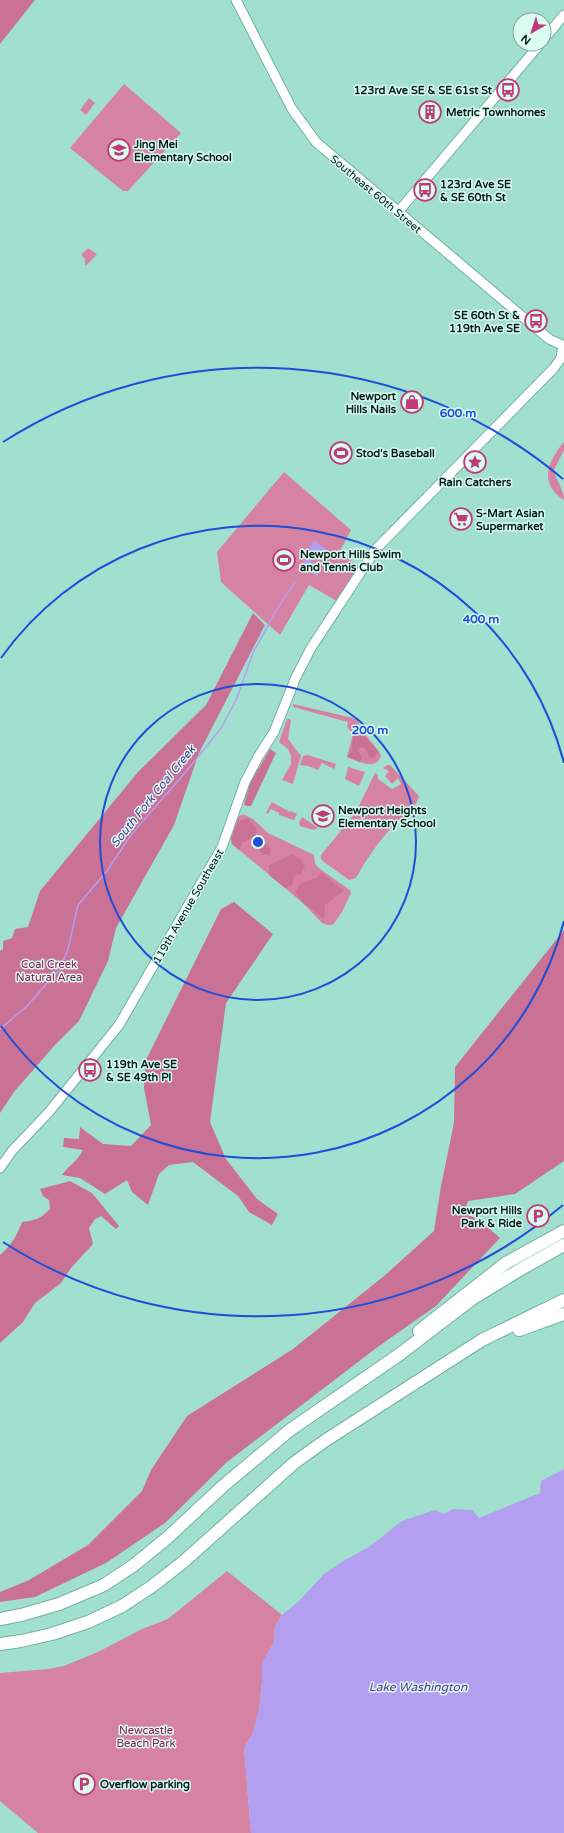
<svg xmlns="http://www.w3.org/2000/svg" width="564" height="1833" viewBox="0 0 564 1833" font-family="'Varela Round',sans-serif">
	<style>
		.green { fill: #d682a2 }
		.forest { fill: #ca7295 }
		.water { fill: #b49ef0 }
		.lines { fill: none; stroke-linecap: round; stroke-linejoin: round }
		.stream { stroke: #b49ef0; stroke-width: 1.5 }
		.secondary-casing { stroke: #73b1a0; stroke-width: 11 }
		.highway-casing { stroke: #73b1a0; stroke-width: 14 }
		.secondary { stroke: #fff; stroke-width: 9 }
		.highway { stroke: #fff; stroke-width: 12 }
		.ring { fill: none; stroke: #1d4ed8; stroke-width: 2 }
		.labels { text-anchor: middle; stroke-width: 3; stroke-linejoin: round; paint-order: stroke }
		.poi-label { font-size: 11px; font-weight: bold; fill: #05201a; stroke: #dbfaf0; text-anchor: start }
		.street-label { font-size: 11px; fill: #05201a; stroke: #dbfaf0 }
		.park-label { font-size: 11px; fill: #881e52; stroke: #dbfaf0 }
		.water-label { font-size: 12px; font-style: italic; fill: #563492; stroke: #dbfaf0 }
		.centre { fill: #1d4ed8; stroke: #dbfaf0; stroke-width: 2 }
		.ring-label { font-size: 12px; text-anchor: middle; font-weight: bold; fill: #1d4ed8; stroke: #dbfaf0; stroke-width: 3; stroke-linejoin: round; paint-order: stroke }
	</style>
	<rect width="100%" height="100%" fill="#a1e0cf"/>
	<g class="green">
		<polygon points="124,84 181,133 128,191 123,191 70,148"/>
		<polygon points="89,98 95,103 86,115 80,110"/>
		<polygon points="88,248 97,254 86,266 85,264 85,259 81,255"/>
		<path d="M 564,442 L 564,450 L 554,470 C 556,481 564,489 564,500 C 538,483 548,461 564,442 Z"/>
		<polygon points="284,472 351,530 340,551 359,568 337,601 309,585 280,635 221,582 217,552"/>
		<path d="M 293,704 L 357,719 C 361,733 374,743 381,755 C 377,772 358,761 347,757 L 353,734 L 347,727 L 348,722 L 293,707 Z"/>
		<polygon points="287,719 289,719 291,721 288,739 301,756 293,784 282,780 291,764 291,756 288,749 279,742"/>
		<polygon points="308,755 336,764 334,769 322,763 318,770 308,766 300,765 303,756"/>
		<path d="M 387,765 L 390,765 L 419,796 C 416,810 399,818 390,829 C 377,844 366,860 356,878 L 349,880 L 324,862 L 321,859 L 321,855 L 356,812 L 375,773 L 378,775 L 378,779 L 392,789 L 401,784 L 398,778 L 392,784 L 385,776 L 389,771 L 383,768 Z"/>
		<polygon points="348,767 365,772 359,786 345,779"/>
		<polygon points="272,802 290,812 291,811 297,814 294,820 279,815 279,813 271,809 268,814 266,813"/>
		<polygon points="243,814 253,819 268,833 314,855 315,864 320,869 350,890 351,893 342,912 333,925 327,925 322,923 303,903 232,844 231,839 238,817"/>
		<polygon points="302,817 318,828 314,830 300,826 299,823"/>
		<polygon points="227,1571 282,1615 275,1626 274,1642 262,1663 262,1682 259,1710 253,1733 244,1748 251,1833 38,1833 0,1801 0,1673 48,1669 64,1666 98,1652 142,1629 168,1619"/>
	</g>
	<g class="forest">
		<polygon points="0,0 35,0 0,44"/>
		<polygon points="253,613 265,625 199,753 174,825 116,928 108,961 79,1021 54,1046 14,1092 0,1113 0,951 3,949 3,941 12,938 15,929 28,927 40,891 138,772 206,705"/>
		<path d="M 359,730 L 378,751 L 375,757 L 369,758 C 368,751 366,748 360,747 L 357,750 L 362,757 L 360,762 L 347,757 L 352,750 L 353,733 Z"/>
		<polygon points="270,749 276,753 251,806 246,806 244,804 250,783"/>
		<polygon points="248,818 257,830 255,836 242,843 239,850 232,844 231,839 237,822"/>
		<polygon points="267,844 271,850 269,855 262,853 256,848 260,845"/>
		<polygon points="293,854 301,860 305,866 301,874 294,876 292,885 285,888 269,875 269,865"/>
		<path d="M 321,872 C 329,878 335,885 344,890 L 325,905 L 324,919 L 303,903 L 295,893 L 300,884 L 318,877 Z"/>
		<path d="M 234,902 L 273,934 L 226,1003 L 210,1122 L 226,1159 L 257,1199 L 278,1214 L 272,1225 L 249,1212 L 238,1196 L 193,1162 L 169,1165 L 159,1174 L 148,1205 L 132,1192 L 127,1180 L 105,1194 L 80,1178 L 62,1175 C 69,1165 77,1162 83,1150 L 63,1147 L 64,1138 L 79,1139 L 80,1127 L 103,1144 L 131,1146 L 151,1125 L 144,1088 L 146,1060 L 221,909 Z"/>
		<polygon points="564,930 564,1161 515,1194 468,1201 464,1213 479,1220 500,1238 436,1306 379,1346 227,1462 165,1523 106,1563 35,1597 0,1602 0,1592 29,1580 88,1545 142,1491 151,1470 187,1416 293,1349 384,1276 434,1231 441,1186 454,1123 455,1067"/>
		<path d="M 70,1181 L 92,1193 L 119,1226 L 116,1229 L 101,1216 L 95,1219 L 89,1228 L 93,1244 L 71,1268 L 61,1283 L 35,1303 L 23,1322 L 0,1343 L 0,1255 C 12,1245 17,1235 22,1222 C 34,1221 42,1218 50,1209 L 49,1200 L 43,1196 L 40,1189 Z"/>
	</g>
	<g class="water">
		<polygon points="315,540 330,553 324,561 309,548"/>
		<polygon points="307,558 322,568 317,576 302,566"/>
		<polygon points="564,1469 564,1833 251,1833 244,1748 253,1733 259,1710 262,1682 262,1663 274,1642 275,1626 282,1615 299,1601 324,1574 345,1560 369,1547 402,1521 435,1510 444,1514 453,1509 472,1510 479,1518 540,1493 541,1481"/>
	</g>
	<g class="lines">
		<polyline class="stream" points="0,1029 26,1007 60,969 68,949 78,905 107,871 131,835 189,768 222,727 236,700 253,653 277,609 295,582"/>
		<g class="secondary-casing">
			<g id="secondary">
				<polyline points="236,0 292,109 316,142 549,339 564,346"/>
				<polyline points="544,39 564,15"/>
				<polyline points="398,212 540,44"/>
				<polyline points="0,1168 12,1151 49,1112 119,1025 222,847 245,782 258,757 274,732 296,677 311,648 376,549 554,368 561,358 563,346"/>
			</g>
		</g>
		<g class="highway-casing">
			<g id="highway">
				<polyline points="519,1330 564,1314"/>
				<polyline points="419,1331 506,1263 564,1231"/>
				<polyline points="0,1619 21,1615 59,1604 104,1585 134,1565 166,1539 223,1486 290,1430 400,1354 472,1299 521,1269 564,1245"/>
				<polyline points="0,1644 21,1641 52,1634 88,1622 122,1606 151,1587 182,1563 294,1463 326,1440 482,1340 564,1300"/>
			</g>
		</g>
		<use href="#secondary" class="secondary"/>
		<use href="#highway" class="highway"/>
	</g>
	<g class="ring">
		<circle cx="258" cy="842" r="158"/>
		<path d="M564 921A316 316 0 0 1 1 1026M1 658A316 316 0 0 1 564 763"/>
		<path d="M563 1205A474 474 0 0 1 3 1242M3 442A474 474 0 0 1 563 479"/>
	</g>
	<defs>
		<g id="bus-ring" transform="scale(1.15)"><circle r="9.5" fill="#dbfaf0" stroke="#c03979" stroke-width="1.5"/><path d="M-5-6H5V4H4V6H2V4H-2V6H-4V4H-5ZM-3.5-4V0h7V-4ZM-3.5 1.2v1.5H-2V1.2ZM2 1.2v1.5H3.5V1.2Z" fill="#c03979"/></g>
		<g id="building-ring" transform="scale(1.15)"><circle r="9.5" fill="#dbfaf0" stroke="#c03979" stroke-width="1.5"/><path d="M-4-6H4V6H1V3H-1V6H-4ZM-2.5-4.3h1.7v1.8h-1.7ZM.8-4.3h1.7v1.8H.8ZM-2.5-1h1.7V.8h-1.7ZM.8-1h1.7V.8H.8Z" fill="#c03979"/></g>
		<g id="school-ring" transform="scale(1.15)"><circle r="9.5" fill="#dbfaf0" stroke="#c03979" stroke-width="1.5"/><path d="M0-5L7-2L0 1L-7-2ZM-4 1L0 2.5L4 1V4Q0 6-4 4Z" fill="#c03979"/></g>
		<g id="shop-ring" transform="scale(1.15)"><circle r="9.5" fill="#dbfaf0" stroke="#c03979" stroke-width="1.5"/><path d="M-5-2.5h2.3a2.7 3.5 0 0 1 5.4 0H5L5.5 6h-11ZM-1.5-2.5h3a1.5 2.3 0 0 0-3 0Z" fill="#c03979"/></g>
		<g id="stadium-ring" transform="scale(1.15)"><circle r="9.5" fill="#dbfaf0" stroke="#c03979" stroke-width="1.5"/><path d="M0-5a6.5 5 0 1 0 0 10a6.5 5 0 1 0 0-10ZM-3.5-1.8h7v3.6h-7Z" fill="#c03979"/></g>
		<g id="sight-ring" transform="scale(1.15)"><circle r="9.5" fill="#dbfaf0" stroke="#c03979" stroke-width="1.5"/><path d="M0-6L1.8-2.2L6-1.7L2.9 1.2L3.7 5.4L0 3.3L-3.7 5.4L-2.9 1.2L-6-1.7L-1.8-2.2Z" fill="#c03979"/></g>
		<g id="supermarket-ring" transform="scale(1.15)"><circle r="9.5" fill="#dbfaf0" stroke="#c03979" stroke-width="1.5"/><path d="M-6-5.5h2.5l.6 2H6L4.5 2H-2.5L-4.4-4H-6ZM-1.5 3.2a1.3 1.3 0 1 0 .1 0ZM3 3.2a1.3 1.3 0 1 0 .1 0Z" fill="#c03979"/></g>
		<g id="parking-ring" transform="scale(1.15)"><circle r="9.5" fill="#dbfaf0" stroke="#c03979" stroke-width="1.5"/><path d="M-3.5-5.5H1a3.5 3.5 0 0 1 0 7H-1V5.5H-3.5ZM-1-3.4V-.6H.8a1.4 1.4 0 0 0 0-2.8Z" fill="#c03979"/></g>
	</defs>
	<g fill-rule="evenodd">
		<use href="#bus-ring" x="508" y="90"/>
		<use href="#building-ring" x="430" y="112"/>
		<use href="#school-ring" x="119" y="150"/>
		<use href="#bus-ring" x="425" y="190"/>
		<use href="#bus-ring" x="536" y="321"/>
		<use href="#shop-ring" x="412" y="402"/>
		<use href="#stadium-ring" x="341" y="453"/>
		<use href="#sight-ring" x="475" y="462"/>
		<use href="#supermarket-ring" x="461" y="519"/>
		<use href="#stadium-ring" x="284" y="560"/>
		<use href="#school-ring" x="323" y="816"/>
		<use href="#bus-ring" x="90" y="1070"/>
		<use href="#parking-ring" x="538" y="1216"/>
		<use href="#parking-ring" x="84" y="1784"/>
	</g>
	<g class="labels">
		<g class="poi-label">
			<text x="492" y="94" text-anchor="end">123rd Ave SE &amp; SE 61st St</text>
			<text x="446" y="116">Metric Townhomes</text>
			<text x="134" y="148">Jing Mei<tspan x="134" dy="13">Elementary School</tspan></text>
			<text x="440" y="188">123rd Ave SE<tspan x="440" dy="13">&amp; SE 60th St</tspan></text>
			<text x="520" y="319" text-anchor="end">SE 60th St &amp;<tspan x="520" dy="13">119th Ave SE</tspan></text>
			<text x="396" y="400" text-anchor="end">Newport<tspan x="396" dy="13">Hills Nails</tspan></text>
			<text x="356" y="457">Stod's Baseball</text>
			<text x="475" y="486" text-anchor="middle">Rain Catchers</text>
			<text x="476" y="517">S-Mart Asian<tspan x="476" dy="13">Supermarket</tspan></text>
			<text x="300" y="558">Newport Hills Swim<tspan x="300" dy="13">and Tennis Club</tspan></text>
			<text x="338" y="814">Newport Heights<tspan x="338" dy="13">Elementary School</tspan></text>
			<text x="106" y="1068">119th Ave SE<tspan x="106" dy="13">&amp; SE 49th Pl</tspan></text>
			<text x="522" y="1214" text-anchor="end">Newport Hills<tspan x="522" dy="13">Park &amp; Ride</tspan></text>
			<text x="100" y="1788">Overflow parking</text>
		</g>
		<g class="street-label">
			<text transform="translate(376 194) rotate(40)" y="4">Southeast 60th Street</text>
			<text transform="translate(188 906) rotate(-60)" y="4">119th Avenue Southeast</text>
		</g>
		<g class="park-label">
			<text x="49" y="968">Coal Creek<tspan x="49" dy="13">Natural Area</tspan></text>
			<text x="146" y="1734">Newcastle<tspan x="146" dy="13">Beach Park</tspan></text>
		</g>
		<g class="water-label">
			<text transform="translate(153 796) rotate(-51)" y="4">South Fork Coal Creek</text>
			<text x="418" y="1691">Lake Washington</text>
		</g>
	</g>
	<circle cx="258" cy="842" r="6" class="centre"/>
	<g class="ring-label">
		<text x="458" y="417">600 m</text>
		<text x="481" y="623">400 m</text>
		<text x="370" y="734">200 m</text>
	</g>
	<g transform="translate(532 32) rotate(219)"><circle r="19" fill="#dbfaf0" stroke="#85a39a"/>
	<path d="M0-3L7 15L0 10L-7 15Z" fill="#c03979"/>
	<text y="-6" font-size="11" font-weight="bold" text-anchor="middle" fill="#05201a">N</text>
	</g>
</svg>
